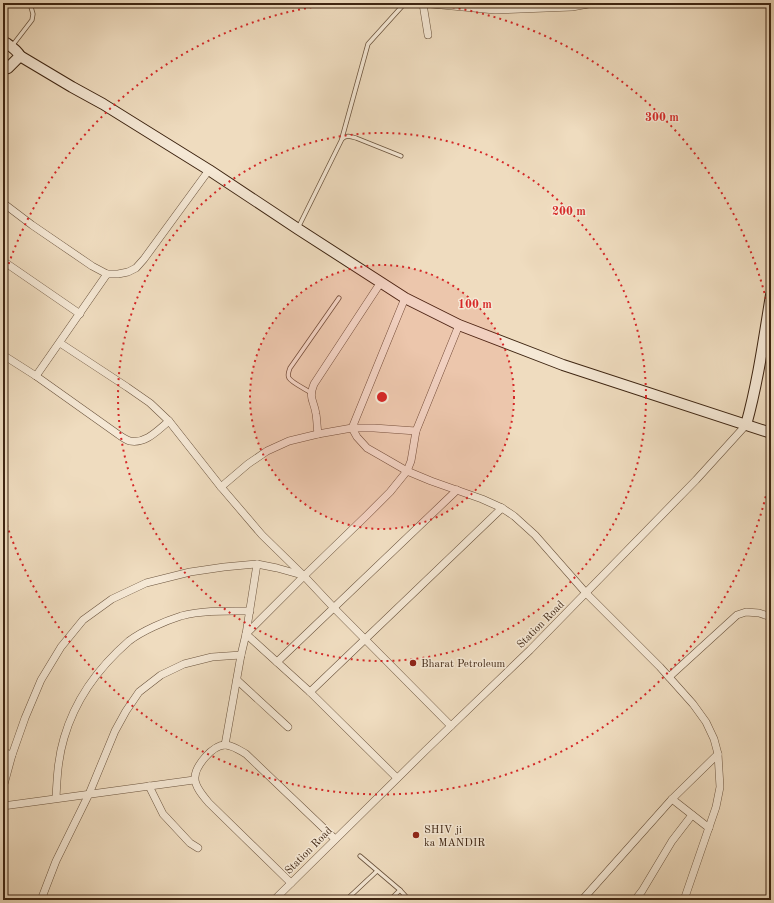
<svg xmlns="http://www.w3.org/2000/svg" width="774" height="903" viewBox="0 0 774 903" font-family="'Old Standard TT',serif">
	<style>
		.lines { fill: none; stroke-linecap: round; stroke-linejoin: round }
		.lane-casing { stroke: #6a533d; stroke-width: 5 }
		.street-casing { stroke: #6a533d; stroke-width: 8 }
		.secondary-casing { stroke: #3e2512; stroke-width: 12 }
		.lane { stroke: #f5e8d5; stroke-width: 3.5 }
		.street { stroke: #f5e8d5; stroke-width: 7 }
		.secondary { stroke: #f5e8d5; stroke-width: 10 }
		.ring { fill: none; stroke: #d62828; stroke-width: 2; stroke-dasharray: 2 4 }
		.poi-dot { fill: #8f2418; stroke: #f5e8d5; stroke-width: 1.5 }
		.labels { text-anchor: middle; stroke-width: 3; stroke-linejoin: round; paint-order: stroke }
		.street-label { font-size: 11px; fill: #3e2512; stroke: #f5e8d5 }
		.poi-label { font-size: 11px; fill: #3e2512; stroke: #f5e8d5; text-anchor: start }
		.centre { fill: #d62828; stroke: #f5e8d5; stroke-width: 2 }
		.ring-label { font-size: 12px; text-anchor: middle; font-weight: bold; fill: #d62828; stroke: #f5e8d5; stroke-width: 3; stroke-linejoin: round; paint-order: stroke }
	</style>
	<rect width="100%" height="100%" fill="#efdcbf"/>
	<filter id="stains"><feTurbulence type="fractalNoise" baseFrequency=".005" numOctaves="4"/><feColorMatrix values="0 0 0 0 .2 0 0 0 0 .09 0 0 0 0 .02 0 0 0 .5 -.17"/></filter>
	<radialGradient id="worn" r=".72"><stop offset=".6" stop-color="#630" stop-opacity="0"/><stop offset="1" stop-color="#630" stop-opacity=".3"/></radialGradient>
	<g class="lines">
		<g class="lane-casing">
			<g id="lane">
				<polyline points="12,46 32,20 33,14 31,7 27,3"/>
				<polyline points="342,138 368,44 405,3"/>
				<path d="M 298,228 L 342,139 C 346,135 350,136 356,138 L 401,156"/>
				<path d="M 311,393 C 306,389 292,383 289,378 C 287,375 289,371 290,368 L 339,298"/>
				<polyline points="360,856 400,890 409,900"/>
				<polyline points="346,900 377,871"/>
				<polyline points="390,900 400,890"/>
			</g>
		</g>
		<g class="street-casing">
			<g id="street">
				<polyline points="420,3 495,10 572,7 594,3"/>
				<polyline points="423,4 428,35"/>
				<polyline points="3,203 32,225 92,266 107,274 118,274 128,272 136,268 144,259 209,170"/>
				<polyline points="3,261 80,314"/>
				<polyline points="405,298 352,428 357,437 367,448 381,456 407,471 431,481 482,499 502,508 514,516 535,535 586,593 660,667 693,704 706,722 714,739 718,754 720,787 716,807 684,900"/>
				<polyline points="60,343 127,387 150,403 169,421 221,487 262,535 304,576 334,608 451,726"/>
				<path d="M 3,355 L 36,376 L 119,435 C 122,437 126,440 130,441 C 146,444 158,430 169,421"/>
				<polyline points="36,376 107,274"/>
				<path d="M 318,434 C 317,427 317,420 316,414 C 314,400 308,399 314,384 L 381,282"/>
				<polyline points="221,487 248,464 267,451 289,441 318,434 352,428 374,428 416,431"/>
				<polyline points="277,662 457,490"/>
				<polyline points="669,677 737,615 746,612 759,613 771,617"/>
				<polyline points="237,680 288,727"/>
				<polyline points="310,692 502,508"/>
				<polyline points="225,745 241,655 246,634 257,564"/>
				<polyline points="3,752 12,755"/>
				<polyline points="397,778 310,692 246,634 304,576 367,515 390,492 407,471 411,461 416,431 459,325"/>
				<polyline points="149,786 163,814 190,843 198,848"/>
				<polyline points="3,788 12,755 25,718 41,680 61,647 83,620 112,599 146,583 190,572 224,567 257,564 277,568 302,575"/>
				<path d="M 56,798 C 57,778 58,758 64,738 C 75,700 99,667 129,641 C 142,631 165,621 181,616 C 203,610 227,611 250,611"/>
				<polyline points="672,799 709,828"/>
				<polyline points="3,806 194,780"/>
				<path d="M 291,883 L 209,803 C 204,797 195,787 195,779 C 194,767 213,744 226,745 C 234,746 239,750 246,754 L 335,839"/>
				<polyline points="41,900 56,861 89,794 115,731 126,711 139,692 161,675 184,664 212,657 241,655"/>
				<polyline points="274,900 426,750 530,650 696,480 746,425"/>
				<polyline points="582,900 672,799 718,754"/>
				<polyline points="635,900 642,891 672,841 692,815"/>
			</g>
		</g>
		<g class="secondary-casing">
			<g id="secondary">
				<path d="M 3,44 L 6,43 C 12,47 17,50 20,56 L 8,68 L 3,69"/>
				<polyline points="20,56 72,87 103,104 209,170 298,229 405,298 459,325 563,365 771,433"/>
				<path d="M 746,425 C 758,382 764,338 771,295"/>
			</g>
		</g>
		<use href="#lane" class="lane"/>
		<use href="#street" class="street"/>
		<use href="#secondary" class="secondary"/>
	</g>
	<circle cx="382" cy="397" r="132" fill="#d62828" fill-opacity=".12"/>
	<g class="ring">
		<circle cx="382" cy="397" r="132"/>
		<circle cx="382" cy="397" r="264"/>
		<path d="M771 473A396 396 0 0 1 3 513M3 281A396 396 0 0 1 341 3M423 3A396 396 0 0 1 771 321"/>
	</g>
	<g class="poi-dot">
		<circle cx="413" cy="663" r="4"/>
		<circle cx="416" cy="835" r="4"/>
	</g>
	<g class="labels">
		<g class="street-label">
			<text transform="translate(540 624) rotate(-45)" y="4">Station Road</text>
			<text transform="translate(308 850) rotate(-45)" y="4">Station Road</text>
		</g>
		<g class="poi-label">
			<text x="421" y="667">Bharat Petroleum</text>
			<text x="424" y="833">SHIV ji<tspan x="424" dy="13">ka MANDIR</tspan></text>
		</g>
	</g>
	<circle cx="382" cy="397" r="6" class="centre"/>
	<g class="ring-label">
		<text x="662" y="121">300 m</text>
		<text x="569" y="215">200 m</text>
		<text x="475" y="308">100 m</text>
	</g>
	<rect width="774" height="903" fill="none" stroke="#efdcbf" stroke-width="16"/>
	<rect x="4" y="4" width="766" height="895" fill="none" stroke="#3e2512" stroke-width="2"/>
	<rect x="8" y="8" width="758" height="887" fill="none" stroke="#3e2512"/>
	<rect width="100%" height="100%" filter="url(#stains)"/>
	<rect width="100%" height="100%" fill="url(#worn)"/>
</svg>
